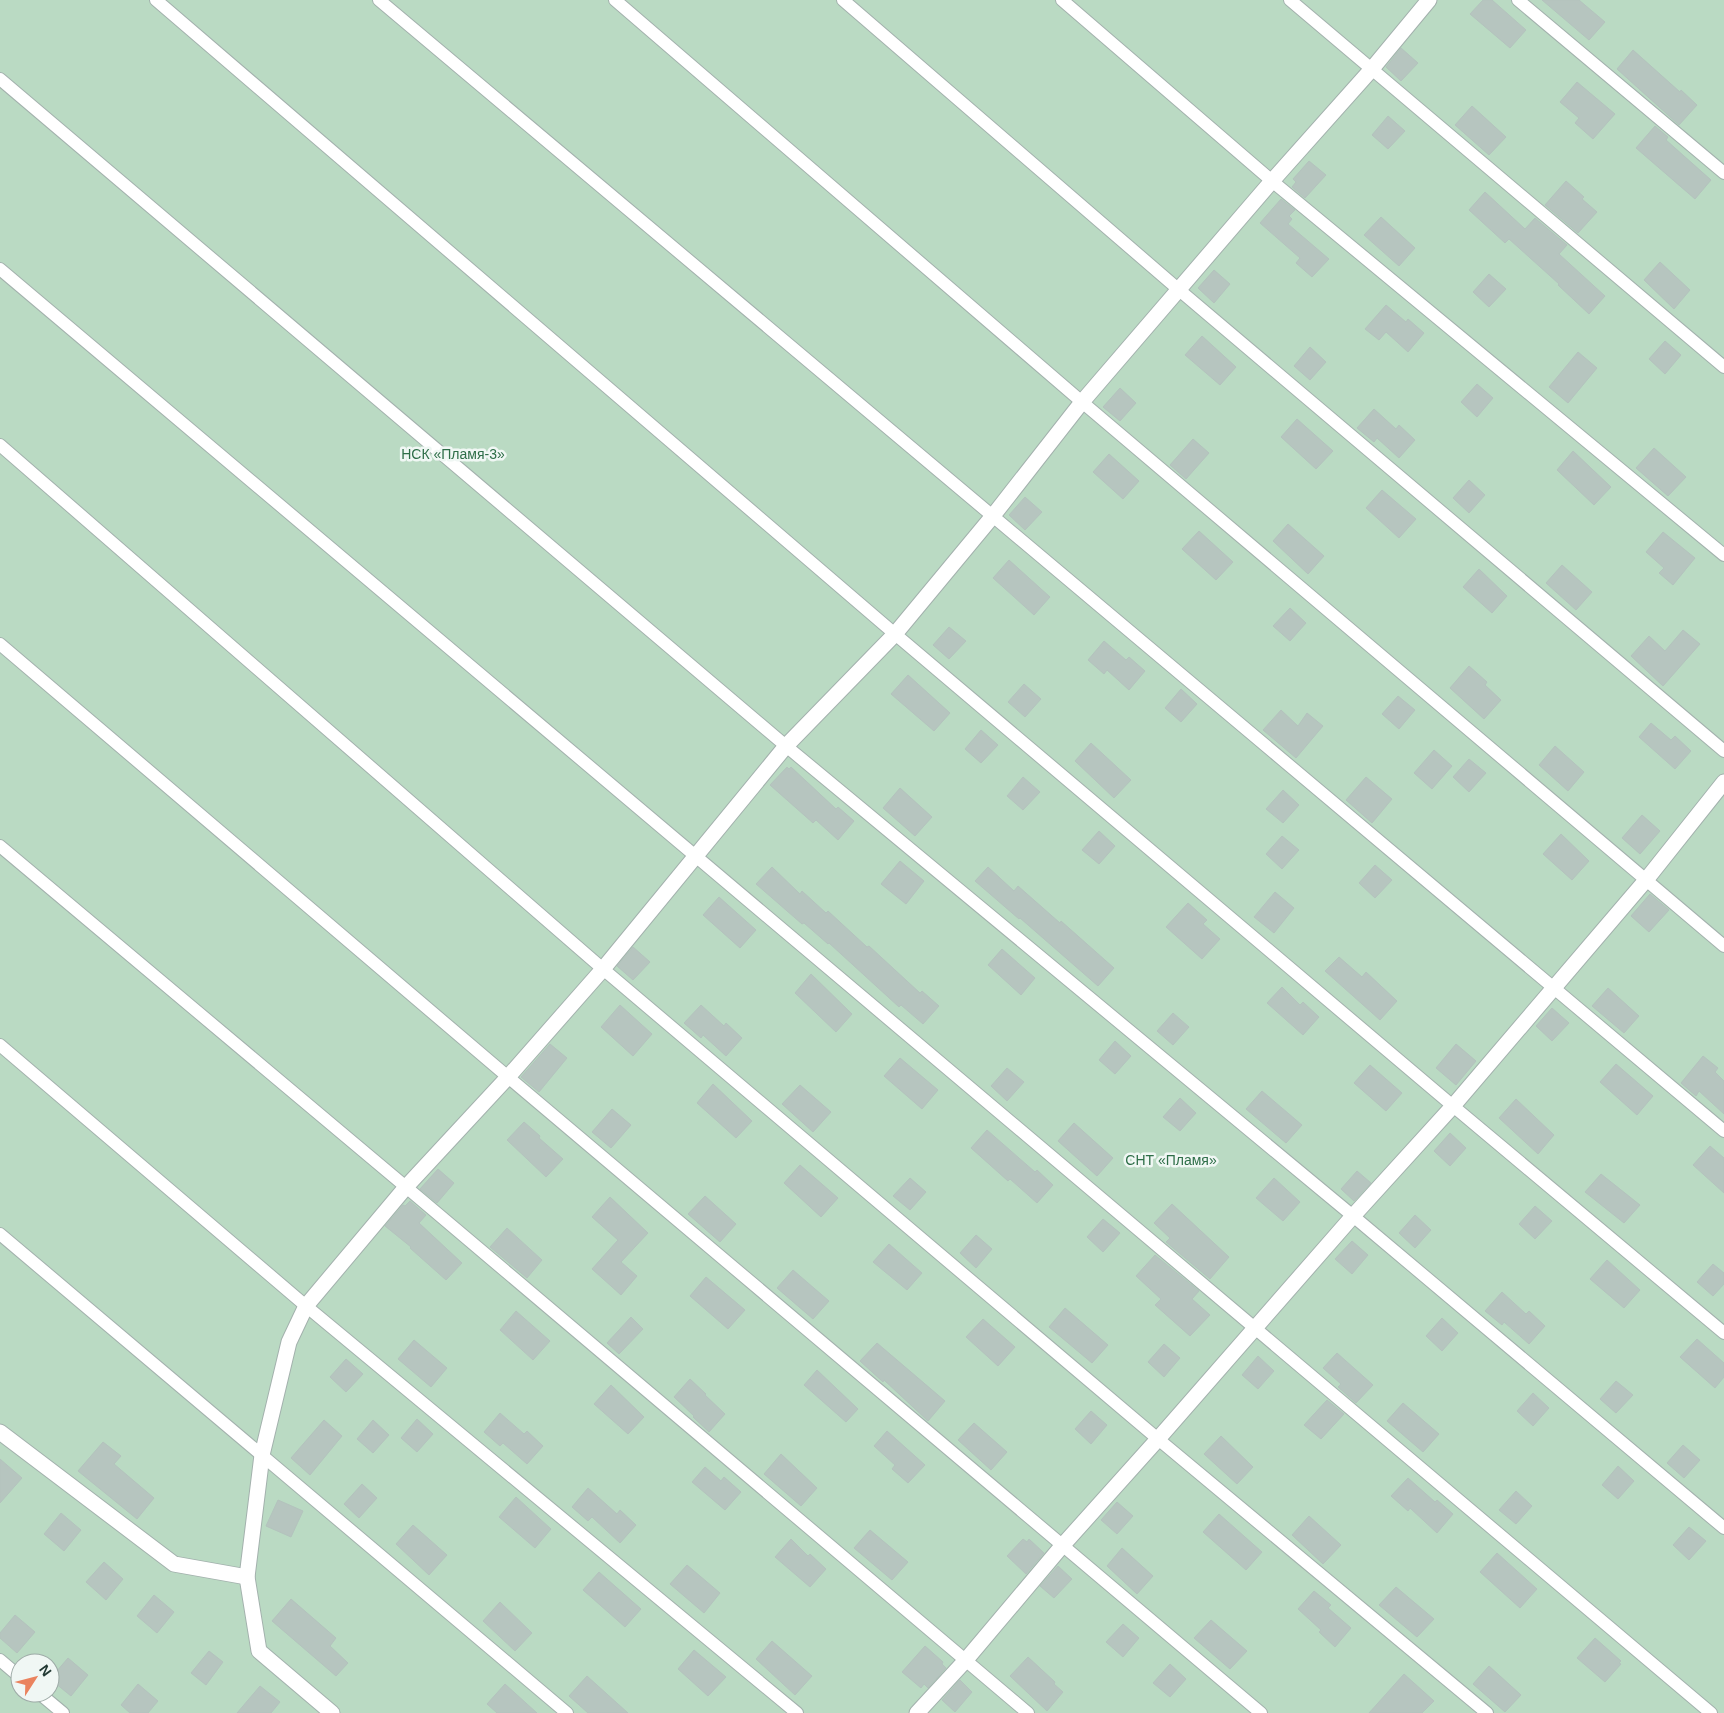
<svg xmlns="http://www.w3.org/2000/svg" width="1724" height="1713" viewBox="0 0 1724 1713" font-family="Helvetica,sans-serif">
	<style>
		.green { fill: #badac3; fill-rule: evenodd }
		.building { fill: #b6c5bf; stroke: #b3c3bd }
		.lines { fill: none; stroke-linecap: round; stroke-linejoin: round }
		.service-casing { stroke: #a3b1ad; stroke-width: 14 }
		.minor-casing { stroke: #a3b1ad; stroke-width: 17 }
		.service { stroke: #fff; stroke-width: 12 }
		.minor { stroke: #fff; stroke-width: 15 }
		.labels { text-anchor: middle; stroke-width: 5; stroke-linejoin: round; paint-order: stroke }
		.park-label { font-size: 14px; fill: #2e6e48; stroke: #f0f7f4 }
	</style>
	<rect width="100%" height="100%" fill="#e0eae6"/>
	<path class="green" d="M 0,0 L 1724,0 L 1724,1713 L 0,1713 ZM 20,1663 L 50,1663 L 50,1693 L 20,1693 Z"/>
	<g class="building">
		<polygon points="1483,0 1492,0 1526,30 1510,48 1470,14"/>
		<polygon points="1542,0 1579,0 1605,22 1589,40"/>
		<polygon points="1401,48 1418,63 1401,81 1386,67"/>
		<polygon points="1633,50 1680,92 1681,90 1697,105 1679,125 1617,69"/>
		<polygon points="1577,82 1615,114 1593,139 1575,123 1579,118 1560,102"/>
		<polygon points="1472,106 1506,137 1489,155 1455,125"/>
		<polygon points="1388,116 1405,131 1388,149 1372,135"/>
		<polygon points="1655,126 1668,137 1666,140 1711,180 1695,199 1636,148"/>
		<polygon points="1309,161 1326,175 1305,198 1292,187 1296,182 1293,179"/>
		<polygon points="1566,181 1584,197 1582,199 1597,212 1578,233 1545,205"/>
		<polygon points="1485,192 1525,229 1535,218 1567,245 1559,254 1605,296 1589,314 1558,285 1559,284 1509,239 1505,243 1469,210"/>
		<polygon points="1281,199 1295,210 1289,216 1292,219 1288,224 1329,259 1312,277 1296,263 1300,258 1260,223"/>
		<polygon points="1381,217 1415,248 1399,266 1364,235"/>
		<polygon points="1660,262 1690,290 1674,309 1644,280"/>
		<polygon points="1214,270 1230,284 1214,303 1198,288"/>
		<polygon points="1489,274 1506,289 1489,307 1473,292"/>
		<polygon points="1386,305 1406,322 1408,319 1424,333 1408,352 1386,332 1379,340 1365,329"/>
		<polygon points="1202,336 1236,367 1220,385 1185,355"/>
		<polygon points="1665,341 1681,355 1665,374 1649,359"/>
		<polygon points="1310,347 1326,362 1310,380 1294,366"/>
		<polygon points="1578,352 1597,368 1568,403 1549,387"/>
		<polygon points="1477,384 1493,398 1477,417 1461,402"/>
		<polygon points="1120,388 1136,403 1120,421 1103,407"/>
		<polygon points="1374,409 1396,429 1399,425 1415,440 1399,458 1377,438 1374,442 1357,428"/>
		<polygon points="1297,419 1333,451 1316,469 1281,437"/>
		<polygon points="1193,439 1209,453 1186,479 1170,465"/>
		<polygon points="1654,448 1686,477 1668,496 1636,468"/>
		<polygon points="1573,451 1611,487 1594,505 1557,470"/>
		<polygon points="1109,454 1139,481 1123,499 1093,472"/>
		<polygon points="1469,480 1485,495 1469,513 1453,498"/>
		<polygon points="1382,490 1416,519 1399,538 1366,508"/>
		<polygon points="1025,497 1042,512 1025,530 1009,515"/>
		<polygon points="1288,524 1324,556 1308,574 1273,541"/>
		<polygon points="1199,531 1233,562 1216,580 1182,549"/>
		<polygon points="1663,532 1695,558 1673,585 1659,573 1664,568 1646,552"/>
		<polygon points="1009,560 1050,597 1034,615 993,578"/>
		<polygon points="1562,565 1592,592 1576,610 1546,583"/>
		<polygon points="1479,569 1507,596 1492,613 1463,587"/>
		<polygon points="1290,608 1306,623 1290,641 1273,626"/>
		<polygon points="949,627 966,641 949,659 933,645"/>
		<polygon points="1683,630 1700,644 1663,686 1631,656 1649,636 1665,651"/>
		<polygon points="1104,641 1126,660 1129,657 1145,671 1129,690 1107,670 1104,674 1088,660"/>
		<polygon points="1469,666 1487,682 1485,685 1501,700 1484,719 1450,688"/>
		<polygon points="908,675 950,713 934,731 891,694"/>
		<polygon points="1024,684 1041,699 1025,717 1008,702"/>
		<polygon points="1181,689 1197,704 1181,722 1165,708"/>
		<polygon points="1398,696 1415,710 1399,729 1382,714"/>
		<polygon points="1281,710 1298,726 1307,713 1323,726 1296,758 1263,730"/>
		<polygon points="1651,723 1671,740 1675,736 1691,751 1675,769 1639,737"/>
		<polygon points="981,730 998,745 981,763 965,749"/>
		<polygon points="1091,743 1131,780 1114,798 1075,761"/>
		<polygon points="1555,746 1584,772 1568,791 1539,765"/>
		<polygon points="1434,750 1452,766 1432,789 1414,773"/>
		<polygon points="1469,759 1486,773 1469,792 1453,777"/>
		<polygon points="787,767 789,769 791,767 836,809 838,807 854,821 838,840 816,820 813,823 770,785"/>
		<polygon points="1023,777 1040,792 1023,810 1007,796"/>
		<polygon points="1366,777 1392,799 1372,823 1346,800"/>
		<polygon points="900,788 932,817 915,836 883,808"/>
		<polygon points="1283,790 1299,805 1283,823 1266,809"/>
		<polygon points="1642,815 1660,831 1640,854 1622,838"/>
		<polygon points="1099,831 1115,846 1099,864 1082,850"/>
		<polygon points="1561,834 1589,861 1572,880 1543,854"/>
		<polygon points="1282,836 1299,850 1282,869 1266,854"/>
		<polygon points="900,861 924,881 906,904 881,884"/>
		<polygon points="1375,865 1392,880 1375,898 1359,883"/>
		<polygon points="772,867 800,894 802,891 826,913 828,911 867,947 869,946 920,993 922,991 939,1006 923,1024 901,1005 899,1007 829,943 828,944 804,923 802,924 756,884"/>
		<polygon points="988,867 1014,891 1018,886 1060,923 1061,921 1114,968 1098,986 1020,918 1019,919 975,881"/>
		<polygon points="1275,892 1294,908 1274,933 1254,917"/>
		<polygon points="1650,894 1669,910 1649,932 1631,916"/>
		<polygon points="719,897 756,930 740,948 703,915"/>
		<polygon points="1188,903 1207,920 1203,924 1220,939 1202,959 1166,927"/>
		<polygon points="633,947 650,962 633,980 617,966"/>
		<polygon points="1002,949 1035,978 1021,995 988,965"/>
		<polygon points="1339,957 1362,977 1366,972 1397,1001 1380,1020 1325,971"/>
		<polygon points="811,974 852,1014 836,1032 795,993"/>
		<polygon points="1282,987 1300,1005 1303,1002 1319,1017 1303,1035 1267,1003"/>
		<polygon points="1608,988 1639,1016 1624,1033 1592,1006"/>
		<polygon points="620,1005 652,1034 633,1056 601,1027"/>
		<polygon points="701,1005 724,1026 726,1023 742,1038 726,1056 703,1035 701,1038 684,1023"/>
		<polygon points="1552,1008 1569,1023 1552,1041 1536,1026"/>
		<polygon points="1173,1013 1189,1027 1173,1045 1157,1031"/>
		<polygon points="1115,1041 1131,1056 1115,1074 1099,1060"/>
		<polygon points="550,1044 567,1058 539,1092 521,1077"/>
		<polygon points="1456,1044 1476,1061 1456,1085 1436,1068"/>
		<polygon points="1703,1056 1718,1068 1715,1072 1724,1081 1724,1114 1699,1091 1696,1096 1681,1083"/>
		<polygon points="900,1058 938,1090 922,1109 884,1076"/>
		<polygon points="1616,1064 1653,1096 1637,1115 1600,1082"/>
		<polygon points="1370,1065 1402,1093 1386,1111 1354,1083"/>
		<polygon points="1007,1068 1024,1082 1007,1101 991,1086"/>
		<polygon points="713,1084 752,1121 736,1138 697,1103"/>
		<polygon points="800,1085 831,1112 813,1132 782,1104"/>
		<polygon points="1262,1091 1302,1125 1286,1143 1246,1109"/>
		<polygon points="1180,1098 1196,1113 1180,1131 1163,1117"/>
		<polygon points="1516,1099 1554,1135 1538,1154 1499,1118"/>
		<polygon points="612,1109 631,1125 611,1148 592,1132"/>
		<polygon points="524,1122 540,1136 539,1138 563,1159 546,1177 507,1140"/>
		<polygon points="1074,1123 1113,1158 1097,1176 1058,1141"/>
		<polygon points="987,1130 1035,1172 1037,1170 1053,1185 1037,1203 1010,1179 1008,1181 971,1148"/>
		<polygon points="1450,1133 1466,1148 1450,1166 1434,1151"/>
		<polygon points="1710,1146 1724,1158 1724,1193 1693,1165"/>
		<polygon points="800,1165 838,1198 821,1217 784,1183"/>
		<polygon points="438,1169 454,1183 437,1203 420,1189"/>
		<polygon points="1357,1171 1371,1183 1354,1201 1341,1189"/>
		<polygon points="1601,1174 1640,1205 1624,1223 1585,1192"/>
		<polygon points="910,1178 926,1192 910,1210 893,1196"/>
		<polygon points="1274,1178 1300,1202 1283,1221 1256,1198"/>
		<polygon points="705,1196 736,1224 720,1242 688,1214"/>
		<polygon points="610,1197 648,1233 621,1262 637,1276 621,1295 592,1269 618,1240 592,1217"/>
		<polygon points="410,1201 426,1215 419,1223 462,1263 446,1280 410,1248 411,1247 385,1226 403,1205 405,1206"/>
		<polygon points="1172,1204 1229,1257 1210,1279 1166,1242 1170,1238 1154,1223"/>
		<polygon points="1535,1206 1552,1221 1535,1239 1519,1224"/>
		<polygon points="1415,1215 1431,1230 1415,1248 1399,1233"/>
		<polygon points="1103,1219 1120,1233 1103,1252 1087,1237"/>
		<polygon points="507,1228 542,1260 527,1278 490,1247"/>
		<polygon points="976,1235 992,1249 976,1268 960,1253"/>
		<polygon points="1352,1241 1368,1255 1352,1274 1335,1259"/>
		<polygon points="889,1244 922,1273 907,1290 873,1262"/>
		<polygon points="1155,1255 1199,1291 1192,1299 1210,1315 1190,1336 1155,1305 1161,1299 1136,1276"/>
		<polygon points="1607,1260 1640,1290 1624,1308 1590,1279"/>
		<polygon points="1713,1264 1724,1273 1724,1284 1713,1296 1697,1282"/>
		<polygon points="793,1270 829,1301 813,1319 777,1288"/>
		<polygon points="706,1277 745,1310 728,1329 690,1296"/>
		<polygon points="1502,1292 1526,1314 1529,1311 1545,1326 1529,1344 1504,1322 1502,1325 1485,1311"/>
		<polygon points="1065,1308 1108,1345 1092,1363 1049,1327"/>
		<polygon points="516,1311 550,1341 533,1360 500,1330"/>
		<polygon points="631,1317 643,1329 619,1354 607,1343"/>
		<polygon points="1442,1318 1458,1333 1442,1351 1426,1336"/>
		<polygon points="983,1319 1015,1347 998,1366 966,1337"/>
		<polygon points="1697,1339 1724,1363 1724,1377 1715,1388 1680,1357"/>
		<polygon points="414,1340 447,1368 431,1387 398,1359"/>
		<polygon points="877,1343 945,1401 928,1421 884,1380 883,1382 860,1361"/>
		<polygon points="1164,1344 1180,1358 1164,1377 1148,1362"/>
		<polygon points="1337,1353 1373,1385 1356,1403 1338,1387 1341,1384 1323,1368"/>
		<polygon points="1258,1356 1274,1371 1258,1389 1242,1375"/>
		<polygon points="346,1359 363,1374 346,1392 330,1377"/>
		<polygon points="817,1370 858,1409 846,1422 804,1385"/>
		<polygon points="690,1379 706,1394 705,1395 725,1414 709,1432 693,1417 694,1416 674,1397"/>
		<polygon points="1616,1381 1633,1395 1616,1413 1600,1399"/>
		<polygon points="611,1385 644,1417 628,1434 594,1404"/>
		<polygon points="1533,1393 1549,1408 1533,1426 1517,1411"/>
		<polygon points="1327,1400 1344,1414 1321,1439 1304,1425"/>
		<polygon points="1403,1403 1439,1434 1423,1452 1387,1421"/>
		<polygon points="1091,1411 1107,1425 1091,1444 1075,1429"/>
		<polygon points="500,1413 524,1434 527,1431 543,1446 527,1464 503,1443 500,1446 484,1432"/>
		<polygon points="417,1419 433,1434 417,1452 401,1438"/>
		<polygon points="324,1420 342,1436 310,1475 291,1458"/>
		<polygon points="373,1420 389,1435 373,1453 357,1439"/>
		<polygon points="974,1423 1007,1452 991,1470 958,1440"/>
		<polygon points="887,1431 925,1465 908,1483 892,1469 895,1465 874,1446"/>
		<polygon points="1221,1436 1253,1467 1237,1484 1204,1454"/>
		<polygon points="103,1442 121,1456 114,1464 154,1498 137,1519 78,1471"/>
		<polygon points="1683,1445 1700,1460 1684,1478 1667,1463"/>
		<polygon points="781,1454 817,1488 801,1506 764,1474"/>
		<polygon points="0,1459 22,1478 0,1503"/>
		<polygon points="1618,1466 1634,1481 1618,1499 1602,1485"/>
		<polygon points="705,1467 721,1481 724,1477 741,1492 725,1510 692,1482"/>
		<polygon points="1408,1478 1435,1502 1437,1500 1453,1514 1437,1533 1410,1508 1408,1511 1391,1496"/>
		<polygon points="362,1484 377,1498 359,1518 344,1504"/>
		<polygon points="588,1488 617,1514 620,1510 636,1525 620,1543 592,1517 588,1521 572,1507"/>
		<polygon points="1516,1491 1532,1506 1516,1524 1499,1510"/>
		<polygon points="516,1497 551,1529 535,1548 499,1517"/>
		<polygon points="278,1500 303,1511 291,1537 266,1526"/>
		<polygon points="1117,1502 1133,1516 1117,1534 1101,1520"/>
		<polygon points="61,1513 81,1530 64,1551 44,1534"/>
		<polygon points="1219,1514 1262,1552 1246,1570 1203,1532"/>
		<polygon points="1309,1516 1341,1545 1323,1564 1292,1535"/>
		<polygon points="413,1525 447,1555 429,1575 396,1544"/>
		<polygon points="1689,1527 1706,1541 1689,1560 1673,1545"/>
		<polygon points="870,1530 908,1562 892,1580 854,1548"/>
		<polygon points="791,1539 808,1556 810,1554 826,1569 810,1587 775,1557"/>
		<polygon points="1023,1539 1027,1542 1029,1539 1044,1553 1026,1574 1007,1556"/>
		<polygon points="1122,1548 1153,1576 1137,1594 1107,1566"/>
		<polygon points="1497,1553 1537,1589 1520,1608 1480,1572"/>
		<polygon points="104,1562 123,1579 106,1600 86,1582"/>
		<polygon points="687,1565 720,1593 704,1613 670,1584"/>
		<polygon points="1058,1566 1072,1579 1054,1598 1040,1586"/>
		<polygon points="599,1572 641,1609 625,1627 583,1590"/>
		<polygon points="1396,1587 1434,1619 1417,1637 1379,1605"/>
		<polygon points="1314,1591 1331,1605 1328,1608 1351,1628 1335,1647 1319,1632 1321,1630 1298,1609"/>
		<polygon points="154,1595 174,1612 157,1633 137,1616"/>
		<polygon points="291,1599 336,1638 330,1646 348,1663 336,1676 272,1621"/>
		<polygon points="500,1602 532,1633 515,1651 483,1621"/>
		<polygon points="15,1615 35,1632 17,1653 0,1638 0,1633"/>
		<polygon points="1211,1620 1247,1651 1230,1669 1194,1638"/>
		<polygon points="1123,1624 1139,1638 1123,1657 1106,1642"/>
		<polygon points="1595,1638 1621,1661 1619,1663 1621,1664 1605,1682 1577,1658"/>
		<polygon points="772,1641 812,1676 795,1695 756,1659"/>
		<polygon points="925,1646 943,1662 942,1664 946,1668 928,1688 924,1684 921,1688 902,1672"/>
		<polygon points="694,1650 726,1677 708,1696 678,1669"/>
		<polygon points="209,1651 223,1662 206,1685 191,1673"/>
		<polygon points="1028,1657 1055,1682 1054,1684 1063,1692 1047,1711 1010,1676"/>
		<polygon points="68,1658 88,1675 71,1696 50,1679"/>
		<polygon points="1170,1664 1186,1679 1170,1697 1153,1683"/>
		<polygon points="1489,1666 1521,1695 1505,1712 1473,1684"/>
		<polygon points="1404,1674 1434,1701 1422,1713 1369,1713"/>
		<polygon points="587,1676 628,1713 588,1713 569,1696"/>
		<polygon points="960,1680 972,1692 955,1712 942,1700"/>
		<polygon points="138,1684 158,1701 148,1713 130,1713 121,1705"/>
		<polygon points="505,1684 537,1713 497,1713 487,1704"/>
		<polygon points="260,1686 280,1702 271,1713 237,1713"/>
	</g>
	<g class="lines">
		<g class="service-casing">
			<g id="service">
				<polyline points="156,0 895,634 1453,1106 1724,1333"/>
				<polyline points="379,0 1724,1131"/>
				<polyline points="615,0 1082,402 1724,946"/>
				<polyline points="843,0 1178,289 1724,751"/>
				<polyline points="1062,0 1272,181 1724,555"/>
				<polyline points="1290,0 1724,367"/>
				<polyline points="1518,0 1724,173"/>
				<polyline points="0,79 786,746 1353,1216 1724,1528"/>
				<path d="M 0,269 C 570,751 1141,1231 1711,1713"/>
				<polyline points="0,445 603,969 1158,1439 1487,1713"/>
				<polyline points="0,644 508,1077 1261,1713"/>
				<polyline points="0,846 406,1187 1028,1713"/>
				<polyline points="0,1045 306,1306 797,1713"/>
				<polyline points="0,1234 567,1713"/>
				<polyline points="0,1660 20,1677"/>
				<polyline points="39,1693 63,1713"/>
			</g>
		</g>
		<g class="minor-casing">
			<g id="minor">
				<polyline points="0,1432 174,1564 247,1577"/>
				<polyline points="332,1713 259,1651 247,1577 262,1455 289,1342 306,1306 406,1187 508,1077 603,969 786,746 895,634 992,517 1082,402 1272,181 1371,70 1429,0"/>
				<polyline points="917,1713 965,1661 1062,1546 1158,1439 1353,1216 1453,1106 1646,880 1724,782"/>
			</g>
		</g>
		<use href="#service" class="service"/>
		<use href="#minor" class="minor"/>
	</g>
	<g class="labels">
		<g class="park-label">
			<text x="453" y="459">НСК «Пламя-3»</text>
			<text x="1171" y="1165">СНТ «Пламя»</text>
		</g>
	</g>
	<g transform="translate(35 1678) rotate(54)"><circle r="24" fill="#f0f7f4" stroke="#9eaba7"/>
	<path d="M0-4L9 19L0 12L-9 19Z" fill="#ea835e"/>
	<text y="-8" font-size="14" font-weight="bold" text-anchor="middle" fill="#223933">N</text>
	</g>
</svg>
